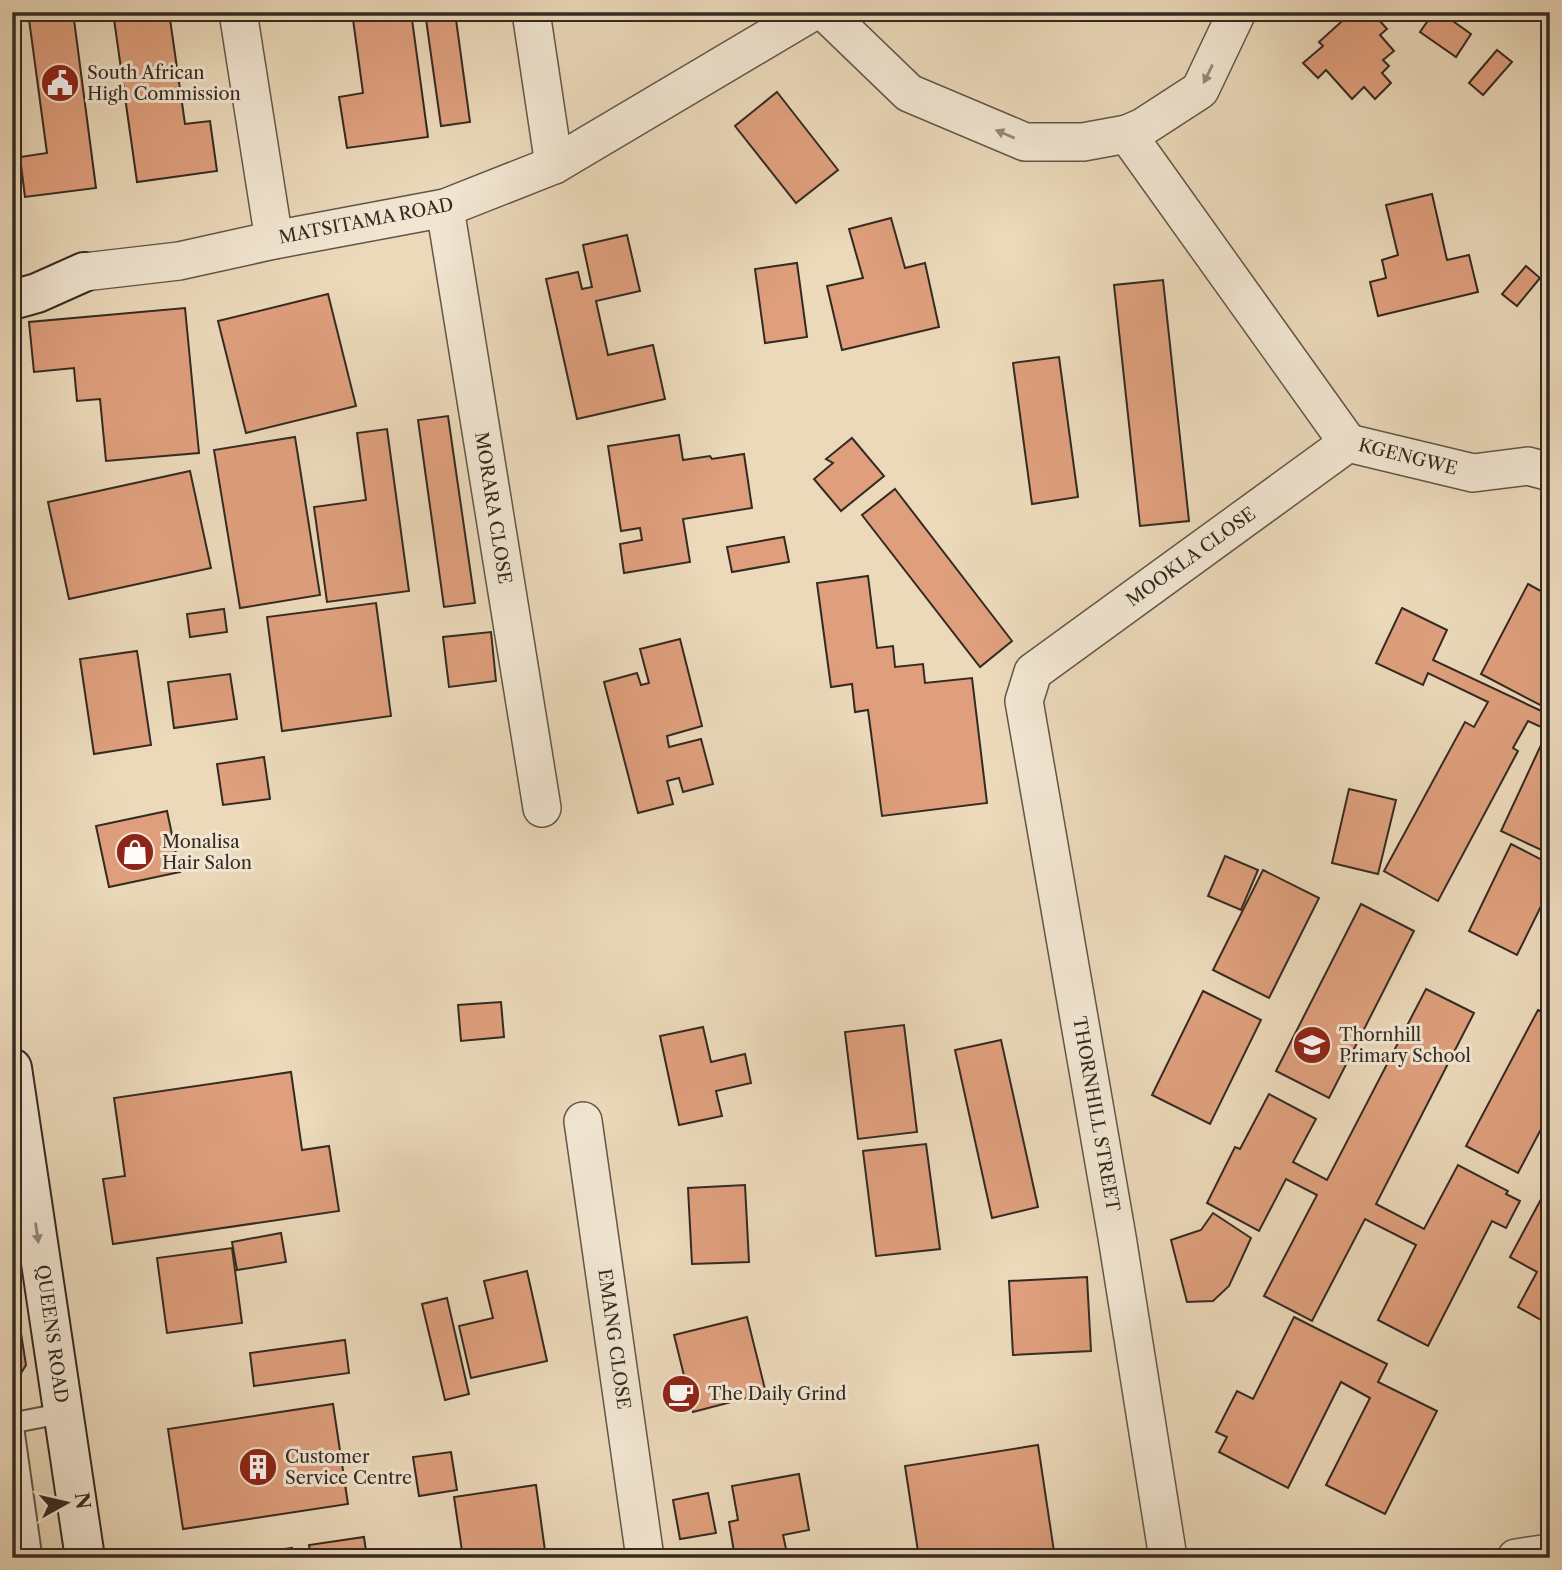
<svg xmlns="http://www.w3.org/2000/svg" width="1562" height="1570" viewBox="0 0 1562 1570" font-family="'Libre Caslon Text',serif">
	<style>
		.building { fill: #df9f7d; stroke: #352a23; stroke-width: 2 }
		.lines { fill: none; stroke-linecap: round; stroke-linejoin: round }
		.service-casing { stroke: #625649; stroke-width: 23 }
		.minor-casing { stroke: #625649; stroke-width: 40 }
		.secondary-casing { stroke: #352a23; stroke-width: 42 }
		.service { stroke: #f2e6d2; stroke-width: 19 }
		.minor { stroke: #f2e6d2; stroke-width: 37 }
		.secondary { stroke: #f2e6d2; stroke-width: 38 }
		.oneway { fill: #94887a }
		.labels { text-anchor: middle; stroke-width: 6; stroke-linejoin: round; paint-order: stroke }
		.poi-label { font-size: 18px; fill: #352a23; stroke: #f2e6d2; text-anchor: start }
		.street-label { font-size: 18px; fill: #352a23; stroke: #f2e6d2 }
	</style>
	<rect width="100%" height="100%" fill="#ebd9ba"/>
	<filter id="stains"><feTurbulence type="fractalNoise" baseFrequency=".00286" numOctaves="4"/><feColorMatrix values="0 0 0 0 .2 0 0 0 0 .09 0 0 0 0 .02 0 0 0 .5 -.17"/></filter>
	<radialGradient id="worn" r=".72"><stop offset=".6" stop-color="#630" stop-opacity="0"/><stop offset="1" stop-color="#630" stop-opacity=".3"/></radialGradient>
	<g class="building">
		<polygon points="28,12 73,12 96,188 25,197 20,157 47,153"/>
		<polygon points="113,12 169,12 185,124 210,121 217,171 137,182"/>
		<polygon points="352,12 411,12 428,137 347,148 339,97 363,93"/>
		<polygon points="425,12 455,12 470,122 441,126"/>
		<polygon points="1352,12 1372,12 1387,29 1380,35 1394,51 1383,60 1389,66 1382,73 1391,83 1375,99 1364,87 1352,99 1326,70 1318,78 1303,63 1323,46 1319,42"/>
		<polygon points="1434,12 1440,12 1471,34 1456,57 1420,32"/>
		<polygon points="1497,50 1512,62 1483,95 1469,83"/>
		<polygon points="777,92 838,170 796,203 735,126"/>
		<polygon points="1432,194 1447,260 1469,255 1478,292 1378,316 1370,282 1386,278 1382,260 1398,255 1386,205"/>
		<polygon points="891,218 905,268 925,263 939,327 842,350 827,286 863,278 849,229"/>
		<polygon points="627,235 640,291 596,301 608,355 653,345 665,399 577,419 546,279 578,272 582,289 592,287 583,245"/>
		<polygon points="797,263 807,337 765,343 755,269"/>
		<polygon points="1526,266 1540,278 1517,306 1502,294"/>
		<polygon points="1163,280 1189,521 1140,526 1114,285"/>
		<polygon points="328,294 356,406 246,433 218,321"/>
		<polygon points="1550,301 1550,321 1541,316"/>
		<polygon points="185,308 199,453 106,461 100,399 77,401 74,368 34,372 29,322"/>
		<polygon points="1059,357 1078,497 1032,504 1013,363"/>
		<polygon points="448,416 475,603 444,607 418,420"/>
		<polygon points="387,429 409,591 327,602 314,507 366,500 357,433"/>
		<polygon points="679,435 683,460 710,456 712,459 744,454 752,508 683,519 690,562 624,573 620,544 642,540 640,528 621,531 608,446"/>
		<polygon points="295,437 320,595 240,608 214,450"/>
		<polygon points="852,438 884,476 841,511 814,479 833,463 826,459"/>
		<polygon points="190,471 211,568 69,599 48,502"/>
		<polygon points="895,489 1012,641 980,667 862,515"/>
		<polygon points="784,537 789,562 732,572 727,547"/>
		<polygon points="868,576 877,648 893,646 895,667 923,664 925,683 972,678 987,803 882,816 868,710 855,712 852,684 831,687 817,583"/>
		<polygon points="1528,584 1550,596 1550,695 1544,707 1481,674"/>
		<polygon points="376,603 391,716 282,731 267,617"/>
		<polygon points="1402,608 1447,630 1433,660 1550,715 1550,854 1501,831 1548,730 1528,721 1513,748 1518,751 1438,901 1384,871 1465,722 1474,727 1488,702 1428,673 1423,685 1376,663"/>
		<polygon points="224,609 227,632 190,637 187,614"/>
		<polygon points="491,632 496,681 449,687 443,637"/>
		<polygon points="680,639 702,726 667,736 669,747 701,739 713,784 683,792 679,778 667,781 673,804 638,813 604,682 637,673 641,685 649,683 640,649"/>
		<polygon points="137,651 151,745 94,754 80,659"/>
		<polygon points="230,674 237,719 174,728 168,682"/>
		<polygon points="264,757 270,799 223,805 217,764"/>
		<polygon points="1349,789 1396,800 1378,874 1332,863"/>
		<polygon points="167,811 180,872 109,887 96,826"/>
		<polygon points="1511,844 1550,864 1550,888 1517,955 1469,931"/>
		<polygon points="1225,856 1258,870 1241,910 1208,896"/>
		<polygon points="1263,870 1319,898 1269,998 1213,970"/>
		<polygon points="1361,904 1414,931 1329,1098 1276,1071"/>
		<polygon points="1426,989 1474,1013 1376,1204 1424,1229 1458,1165 1508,1191 1506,1194 1520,1201 1506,1228 1492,1221 1428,1346 1378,1320 1416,1245 1365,1219 1312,1321 1264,1296 1317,1195 1286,1179 1259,1231 1207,1203 1235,1147 1240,1149 1269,1094 1316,1119 1293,1162 1327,1180"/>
		<polygon points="1203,991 1261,1020 1210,1124 1152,1095"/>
		<polygon points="501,1002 504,1037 461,1041 458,1005"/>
		<polygon points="1538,1010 1550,1016 1550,1112 1518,1173 1466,1146"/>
		<polygon points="904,1025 917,1132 858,1139 845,1032"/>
		<polygon points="703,1027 711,1062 745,1054 751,1083 716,1091 722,1116 679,1125 660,1036"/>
		<polygon points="1001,1040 1038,1207 992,1218 955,1050"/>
		<polygon points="291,1072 302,1150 329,1146 339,1211 113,1244 103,1179 125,1176 114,1098"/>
		<polygon points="926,1144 940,1249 876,1256 863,1151"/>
		<polygon points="745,1185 749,1262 692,1264 688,1188"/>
		<polygon points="1546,1190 1550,1193 1550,1325 1518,1307 1537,1272 1510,1257"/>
		<polygon points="1213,1213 1251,1238 1229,1286 1213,1301 1187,1302 1171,1240 1201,1230"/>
		<polygon points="281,1233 286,1262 237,1270 232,1242"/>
		<polygon points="232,1248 242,1323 167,1333 157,1258"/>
		<polygon points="527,1271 547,1361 471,1378 459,1326 493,1318 484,1281"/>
		<polygon points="12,1276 26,1365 12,1388"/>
		<polygon points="1087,1277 1091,1351 1013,1355 1009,1281"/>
		<polygon points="447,1298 469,1394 445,1400 422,1304"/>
		<polygon points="747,1317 766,1393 693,1412 674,1335"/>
		<polygon points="1294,1317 1387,1364 1378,1382 1437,1411 1385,1514 1326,1485 1370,1398 1341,1382 1288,1488 1219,1452 1227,1437 1216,1432 1237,1391 1253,1399"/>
		<polygon points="345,1340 349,1373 254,1386 250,1353"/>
		<polygon points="333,1404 348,1504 183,1529 168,1429"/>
		<polygon points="1038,1445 1055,1558 919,1558 905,1466"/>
		<polygon points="451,1452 457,1490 419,1496 413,1457"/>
		<polygon points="799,1474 809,1530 783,1535 788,1558 735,1558 729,1522 738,1520 732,1486"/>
		<polygon points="536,1485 546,1558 463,1558 454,1497"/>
		<polygon points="708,1493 716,1533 680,1539 673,1500"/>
		<polygon points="364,1537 367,1558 311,1558 309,1545"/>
		<polygon points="292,1548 293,1558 227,1558"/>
	</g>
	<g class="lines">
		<g class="service-casing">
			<g id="service">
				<polyline points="12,1423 64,1413"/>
				<polyline points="13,1423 32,1558"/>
			</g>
		</g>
		<g class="minor-casing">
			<g id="minor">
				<polyline points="238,12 274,240"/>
				<polyline points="531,12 554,165"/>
				<polyline points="825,12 909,93 1025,142 1083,142 1127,134 1143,127 1200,90 1237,12"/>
				<polyline points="1127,134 1348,443"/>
				<polyline points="445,208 542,808"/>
				<polyline points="84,272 179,261 274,240 445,208 554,165 812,12"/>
				<polyline points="1348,443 1473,473 1528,466 1550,472"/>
				<polyline points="583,1121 645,1558"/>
				<polyline points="1168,1558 1117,1237 1024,701 1033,672 1348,443"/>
				<polyline points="1516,1558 1550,1553"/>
			</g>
		</g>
		<g class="secondary-casing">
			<g id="secondary">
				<polyline points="12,300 37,293 84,272"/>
				<polyline points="12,1068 85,1558"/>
			</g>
		</g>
		<use href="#service" class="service"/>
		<use href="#minor" class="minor"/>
		<use href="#secondary" class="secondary"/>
	</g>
	<defs><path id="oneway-solid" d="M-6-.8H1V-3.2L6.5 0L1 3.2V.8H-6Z" transform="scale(1.75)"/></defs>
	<g class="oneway">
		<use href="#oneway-solid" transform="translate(1208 74) rotate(116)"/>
		<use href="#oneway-solid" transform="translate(1005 134) rotate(-157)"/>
		<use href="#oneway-solid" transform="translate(37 1233) rotate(82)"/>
	</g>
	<defs>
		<g id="civic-disc" transform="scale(2.0125)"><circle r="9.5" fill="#8f2418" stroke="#f2e6d2"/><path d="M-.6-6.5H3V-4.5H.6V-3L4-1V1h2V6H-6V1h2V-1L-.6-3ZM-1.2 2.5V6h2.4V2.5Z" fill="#fff"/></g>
		<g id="shop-disc" transform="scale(2.0125)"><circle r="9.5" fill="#8f2418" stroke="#f2e6d2"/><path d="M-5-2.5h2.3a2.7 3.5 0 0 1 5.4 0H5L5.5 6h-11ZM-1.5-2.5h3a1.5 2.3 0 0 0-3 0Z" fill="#fff"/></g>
		<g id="school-disc" transform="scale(2.0125)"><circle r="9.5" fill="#8f2418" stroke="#f2e6d2"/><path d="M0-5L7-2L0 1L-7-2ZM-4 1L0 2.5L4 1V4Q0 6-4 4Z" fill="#fff"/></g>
		<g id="cafe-disc" transform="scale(2.0125)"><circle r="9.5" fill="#8f2418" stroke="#f2e6d2"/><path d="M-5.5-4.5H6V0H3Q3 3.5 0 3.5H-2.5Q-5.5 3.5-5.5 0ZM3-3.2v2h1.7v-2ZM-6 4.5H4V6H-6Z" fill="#fff"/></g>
		<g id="building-disc" transform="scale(2.0125)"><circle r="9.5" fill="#8f2418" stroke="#f2e6d2"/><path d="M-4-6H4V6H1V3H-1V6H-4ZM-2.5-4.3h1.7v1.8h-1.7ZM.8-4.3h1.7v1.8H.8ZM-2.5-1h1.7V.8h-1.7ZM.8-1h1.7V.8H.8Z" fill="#fff"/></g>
	</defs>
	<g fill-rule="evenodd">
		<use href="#civic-disc" x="60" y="83"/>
		<use href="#shop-disc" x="135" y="852"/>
		<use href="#school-disc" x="1312" y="1045"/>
		<use href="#cafe-disc" x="681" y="1394"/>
		<use href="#building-disc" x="258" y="1467"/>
	</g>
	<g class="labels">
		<g class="poi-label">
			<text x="87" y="79">South African<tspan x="87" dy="21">High Commission</tspan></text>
			<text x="162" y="848">Monalisa<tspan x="162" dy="21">Hair Salon</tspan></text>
			<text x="1339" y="1041">Thornhill<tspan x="1339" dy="21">Primary School</tspan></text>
			<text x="708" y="1400">The Daily Grind</text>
			<text x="285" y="1463">Customer<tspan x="285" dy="21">Service Centre</tspan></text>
		</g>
		<g class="street-label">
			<text transform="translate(366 221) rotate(-11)" y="6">MATSITAMA ROAD</text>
			<text transform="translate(1408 457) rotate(14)" y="6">KGENGWE</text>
			<text transform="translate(493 508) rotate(81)" y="6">MORARA CLOSE</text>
			<text transform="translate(1191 557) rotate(-36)" y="6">MOOKLA CLOSE</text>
			<text transform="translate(1096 1114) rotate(80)" y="6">THORNHILL STREET</text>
			<text transform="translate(52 1334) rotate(82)" y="6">QUEENS ROAD</text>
			<text transform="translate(614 1339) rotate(82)" y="6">EMANG CLOSE</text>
		</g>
	</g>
	<rect width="1562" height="1570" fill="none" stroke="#ebd9ba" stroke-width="42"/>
	<rect x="14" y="14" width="1534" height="1542" fill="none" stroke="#352a23" stroke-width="3.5"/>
	<rect x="21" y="21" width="1520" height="1528" fill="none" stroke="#352a23" stroke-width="2"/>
	<g transform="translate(66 1503) rotate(82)" stroke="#f2e6d2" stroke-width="5" paint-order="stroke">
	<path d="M0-5L12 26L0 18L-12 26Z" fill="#352a23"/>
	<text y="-10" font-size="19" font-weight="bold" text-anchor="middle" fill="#352a23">N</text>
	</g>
	<rect width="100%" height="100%" filter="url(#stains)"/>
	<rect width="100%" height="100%" fill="url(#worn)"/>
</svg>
